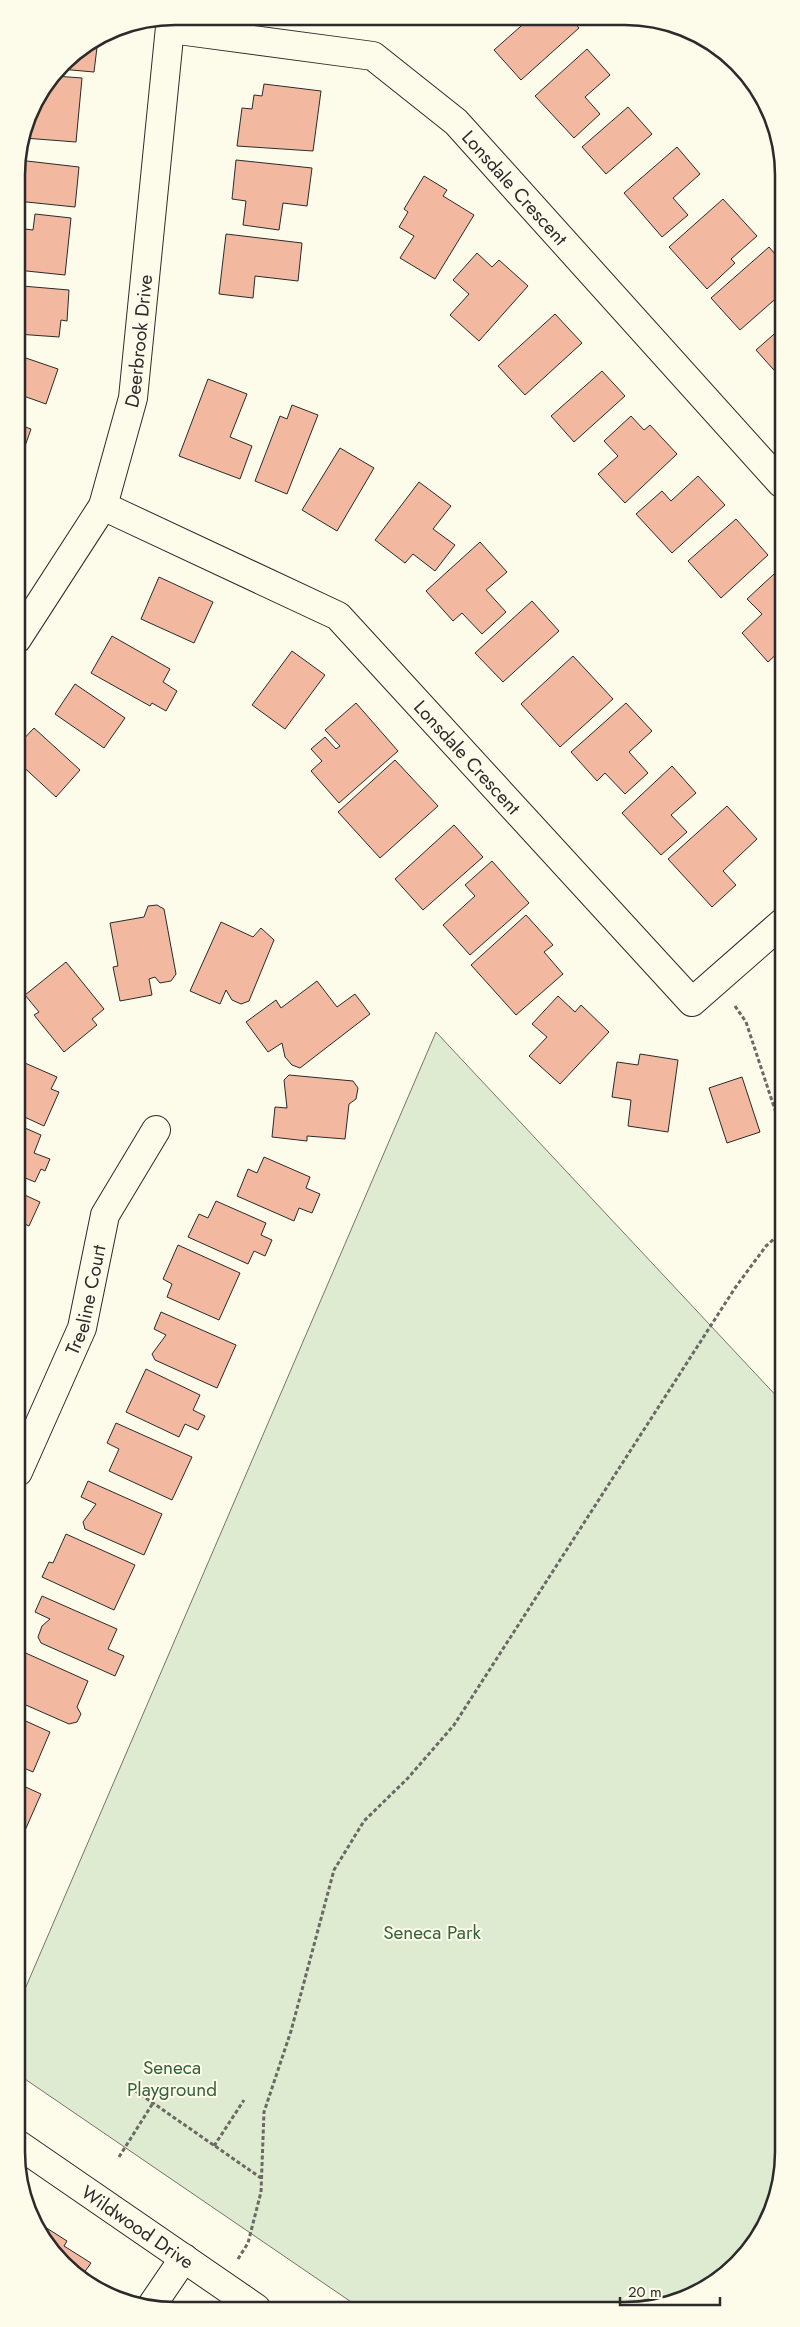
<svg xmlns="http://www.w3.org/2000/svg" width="800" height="2327" viewBox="0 0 800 2327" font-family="Jost,sans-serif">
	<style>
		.green { fill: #deebd1; stroke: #74746e }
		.building { fill: #f2b8a0; stroke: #2b2b2b }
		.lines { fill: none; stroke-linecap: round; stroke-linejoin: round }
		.minor-casing { stroke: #2b2b2b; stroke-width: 30 }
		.path { stroke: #6a6964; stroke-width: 3; stroke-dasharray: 4 2.5; stroke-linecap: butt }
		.minor { stroke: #fdfbea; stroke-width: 28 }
		.labels { text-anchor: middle; stroke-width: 4; stroke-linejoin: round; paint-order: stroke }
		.street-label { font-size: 19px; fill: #2b2b2b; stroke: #fdfbea }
		.park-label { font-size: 19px; fill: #34623c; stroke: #fdfbea }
		.rim { fill: none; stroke: #2b2b2b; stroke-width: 2.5 }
	</style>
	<rect width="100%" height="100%" fill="#fdfbea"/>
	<polygon class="green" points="436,1032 782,1402 783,2162 772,2212 745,2256 705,2289 656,2308 360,2308 19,2075 19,2003"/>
	<g class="building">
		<polygon points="529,19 571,19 579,28 521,80 494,50"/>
		<polygon points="98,39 94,72 60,69 70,56"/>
		<polygon points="587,49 610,75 585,97 600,114 574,138 535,96"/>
		<polygon points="55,76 82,78 76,142 24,138 33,105"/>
		<polygon points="264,84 321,91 313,151 237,146 242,108 252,109 254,95 262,96"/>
		<polygon points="628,107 652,134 606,174 582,147"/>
		<polygon points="677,147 700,174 673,198 688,215 662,237 624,193"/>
		<polygon points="18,160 79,167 75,207 17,201"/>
		<polygon points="236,160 312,168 307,206 283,203 279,230 243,225 246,201 232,199"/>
		<polygon points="424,176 447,190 443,196 474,215 435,279 400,258 414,236 399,227 408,212 404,209"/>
		<polygon points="723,199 757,236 731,259 735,263 707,289 669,247"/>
		<polygon points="35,214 71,218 65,275 17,270 17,228 33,230"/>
		<polygon points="226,234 302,243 298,281 255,276 253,298 219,294"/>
		<polygon points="769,247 781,261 781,294 740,330 711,298"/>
		<polygon points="477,253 492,267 499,260 528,286 479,341 450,315 469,294 453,280"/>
		<polygon points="22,286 69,290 67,321 61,320 59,337 17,334 17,291 22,291"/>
		<polygon points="555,314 582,343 525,395 498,366"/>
		<polygon points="781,328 781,378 756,350"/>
		<polygon points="17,355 58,369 46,404 18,394 17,396"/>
		<polygon points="602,371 625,396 574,442 551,416"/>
		<polygon points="208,379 247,394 230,437 252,446 240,479 179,456"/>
		<polygon points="292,405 318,415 287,494 255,481 280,416 287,419"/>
		<polygon points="631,416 644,430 650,425 677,454 625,503 598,474 618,456 604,441"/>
		<polygon points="17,424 31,429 17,469"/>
		<polygon points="340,448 374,468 337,531 302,510"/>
		<polygon points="698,476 725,505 672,553 636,514 662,491 671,501"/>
		<polygon points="419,482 451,506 433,529 455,545 435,571 413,554 405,563 375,540"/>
		<polygon points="736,519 768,555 721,598 688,561"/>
		<polygon points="480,542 507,572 486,590 506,612 482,634 462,613 453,621 426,591"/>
		<polygon points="774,574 781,582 781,650 768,662 742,633 762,614 747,599"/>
		<polygon points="159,577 213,602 194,643 141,619"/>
		<polygon points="532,601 559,631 503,682 475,653"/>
		<polygon points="112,636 170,669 163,682 177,691 166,711 152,703 150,706 91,673"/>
		<polygon points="292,651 325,675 285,729 252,705"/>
		<polygon points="573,656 613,699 560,747 521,704"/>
		<polygon points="75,684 125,718 104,748 55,714"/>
		<polygon points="356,703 398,751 339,803 311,771 322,761 311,749 325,737 336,749 340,746 325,730"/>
		<polygon points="626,703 652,731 629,752 648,773 625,794 605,773 597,781 571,752"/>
		<polygon points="34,728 80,770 56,797 17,761 17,746"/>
		<polygon points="395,760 438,806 380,858 338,812"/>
		<polygon points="672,766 696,793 671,815 687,832 661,855 622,813"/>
		<polygon points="17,795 25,805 17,811"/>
		<polygon points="727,806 757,839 723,871 736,885 712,907 668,859"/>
		<polygon points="454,825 483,857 423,910 395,879"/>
		<polygon points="492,861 529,903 470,955 443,925 475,896 465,885"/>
		<polygon points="157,905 164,909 176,974 171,981 160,983 155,977 149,979 152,995 120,1001 113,967 118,966 110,923 144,917 148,906"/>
		<polygon points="526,915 553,945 544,952 563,974 516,1015 471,965"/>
		<polygon points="221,922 253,937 261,928 274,940 249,1001 241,1004 232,1000 226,990 220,1004 190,991"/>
		<polygon points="66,962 104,1009 92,1019 97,1025 64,1052 34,1015 39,1012 25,995"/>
		<polygon points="317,981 337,1007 355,994 370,1014 300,1068 292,1065 285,1057 282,1043 268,1052 246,1022 276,1000 281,1008"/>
		<polygon points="558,996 575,1012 581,1005 609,1032 560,1084 529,1056 547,1037 532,1024"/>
		<polygon points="640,1054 678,1060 668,1132 628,1126 631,1100 612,1097 617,1062 638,1065"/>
		<polygon points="18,1060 57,1077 51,1089 59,1092 44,1126 18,1114"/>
		<polygon points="289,1075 353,1081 358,1088 356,1099 349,1104 345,1139 307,1136 307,1141 272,1137 275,1107 287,1108 284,1080"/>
		<polygon points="742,1077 760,1132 727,1143 709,1088"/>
		<polygon points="18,1125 41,1135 34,1153 50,1159 45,1171 41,1169 35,1182 18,1175"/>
		<polygon points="264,1157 310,1177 306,1188 320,1194 312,1213 299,1208 294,1221 237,1196 248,1169 257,1173"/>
		<polygon points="18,1192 40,1202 29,1226 18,1221"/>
		<polygon points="216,1201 266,1223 261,1235 272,1240 265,1256 254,1251 248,1264 188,1237 199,1214 208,1218"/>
		<polygon points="178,1245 240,1273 219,1320 167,1297 172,1284 163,1279"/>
		<polygon points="161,1312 236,1345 217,1388 155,1360 152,1354 166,1335 154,1329"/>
		<polygon points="146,1369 200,1395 193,1410 205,1416 198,1430 185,1424 179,1437 126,1412"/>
		<polygon points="116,1423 192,1457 172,1500 109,1471 119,1449 107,1443"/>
		<polygon points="88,1481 162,1514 144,1555 85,1529 83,1522 96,1504 81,1497"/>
		<polygon points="66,1534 135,1565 114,1610 42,1577 49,1562 53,1563"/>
		<polygon points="42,1596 117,1629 108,1649 124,1656 115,1676 41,1643 38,1637 42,1626 50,1619 35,1612"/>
		<polygon points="19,1650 88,1681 77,1707 81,1714 77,1722 69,1724 19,1702 19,1679 21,1672 19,1671"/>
		<polygon points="19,1718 50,1732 33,1772 19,1766"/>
		<polygon points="19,1784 41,1794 23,1835 19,1833"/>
		<polygon points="34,2220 67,2241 64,2246 91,2263 81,2277 63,2264 37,2231"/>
	</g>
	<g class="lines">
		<g class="minor-casing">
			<g id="minor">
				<path id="s1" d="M 171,29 L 373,56 L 456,122 L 781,483"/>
				<path id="s2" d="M 103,506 L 338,616 L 692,1002 L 782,923"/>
				<path id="s3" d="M 17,639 L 103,506 L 133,398 L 171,17"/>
				<path id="s4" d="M 18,1472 L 82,1328 L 105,1215 L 156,1130"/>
				<path id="s5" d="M 19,2145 L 256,2308"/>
				<polyline points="150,2308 184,2258"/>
			</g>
		</g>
		<g class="path">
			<polyline points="735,1006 746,1022 782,1131"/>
			<polyline points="130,2087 261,2178"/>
			<polyline points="214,2146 244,2100"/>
			<polyline points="119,2157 153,2103"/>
			<polyline points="238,2259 248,2243 261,2192 264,2112 291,2031 334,1870 364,1821 408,1778 454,1725 735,1288 766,1246 782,1232"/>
		</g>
		<use href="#minor" class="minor"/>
	</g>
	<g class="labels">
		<g class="street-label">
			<text dy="7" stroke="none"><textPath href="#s1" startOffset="398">Lonsdale Crescent</textPath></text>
			<text dy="7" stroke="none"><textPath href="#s3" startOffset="328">Deerbrook Drive</textPath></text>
			<text dy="7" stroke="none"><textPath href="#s2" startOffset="451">Lonsdale Crescent</textPath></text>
			<text dy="7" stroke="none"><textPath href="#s4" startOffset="186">Treeline Court</textPath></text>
			<text dy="7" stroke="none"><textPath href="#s5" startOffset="144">Wildwood Drive</textPath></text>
		</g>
		<g class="park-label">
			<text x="432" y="1939">Seneca Park</text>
			<text x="172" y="2074">Seneca<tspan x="172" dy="22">Playground</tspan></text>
		</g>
	</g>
	<path d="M0 0H800V2327H0ZM175 25H625A150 150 0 0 1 775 175V2152A150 150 0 0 1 625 2302H175A150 150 0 0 1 25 2152V175A150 150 0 0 1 175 25Z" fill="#fdfbea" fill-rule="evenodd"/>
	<path class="rim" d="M175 25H625A150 150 0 0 1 775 175V2152A150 150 0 0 1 625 2302H175A150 150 0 0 1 25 2152V175A150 150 0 0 1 175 25Z"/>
	<path d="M620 2297v8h100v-8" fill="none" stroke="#2b2b2b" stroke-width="2.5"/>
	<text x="628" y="2297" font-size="15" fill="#2b2b2b" stroke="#fdfbea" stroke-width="4" paint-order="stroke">20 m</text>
</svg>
